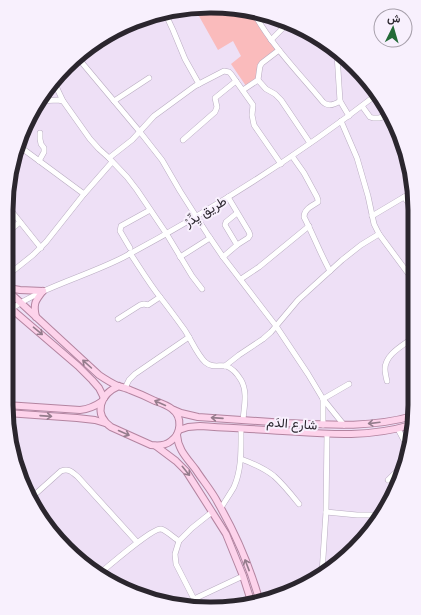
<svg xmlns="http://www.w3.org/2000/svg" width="421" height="615" viewBox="0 0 421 615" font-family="'DM Sans',Vazirmatn,sans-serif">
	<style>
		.green { fill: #fabbbc }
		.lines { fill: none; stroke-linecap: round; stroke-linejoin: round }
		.minor-casing { stroke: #b9acc1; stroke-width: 6 }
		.major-casing { stroke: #b384a0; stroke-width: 8 }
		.minor { stroke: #fff; stroke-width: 5 }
		.major { stroke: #fdd3eb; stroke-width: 6 }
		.oneway { stroke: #947c8c }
		.labels { text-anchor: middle; stroke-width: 4; stroke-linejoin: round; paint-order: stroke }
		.street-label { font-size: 13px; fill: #2b262e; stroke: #f8f0fd }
		.rim { fill: none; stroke: #2b262e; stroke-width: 5 }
	</style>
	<rect width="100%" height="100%" fill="#eee0f6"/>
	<polygon class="green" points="211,6 254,15 276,49 262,63 259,77 246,86 231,64 241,56 233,41 218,50 195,9"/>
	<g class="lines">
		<g class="minor-casing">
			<g id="minor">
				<polyline points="166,15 173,30 185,59 199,84"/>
				<path d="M 255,15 C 273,47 299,73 323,102 C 328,107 334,105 340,101 L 349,116"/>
				<polyline points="129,24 134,21"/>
				<polyline points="271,40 289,22"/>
				<polyline points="337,54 340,101"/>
				<polyline points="78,58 140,132 162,160 180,191 208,235 223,257 276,326 308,374 323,399 344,425"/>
				<polyline points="258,80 260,66 262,63 279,50"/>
				<polyline points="54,82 63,101"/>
				<polyline points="243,90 258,80 266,89 275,94 281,100 310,143"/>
				<polyline points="39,101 58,100 63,101 90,139 99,149 109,158"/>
				<polyline points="114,101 149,78"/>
				<polyline points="362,106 370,117 373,118 379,118 386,116 392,117"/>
				<polyline points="341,121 357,158 368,196 374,224 379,234 413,280"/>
				<polyline points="183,140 215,112 217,107 215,98 236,81"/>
				<polyline points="19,146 84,194"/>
				<path d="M 292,156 L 304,173 L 317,197 L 318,200 L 318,202 C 312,206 304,209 304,217 C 313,234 320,253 330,271"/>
				<polyline points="39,161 44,152 44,148 41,144 40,139 40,133"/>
				<polyline points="404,197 412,208"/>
				<polyline points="9,208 41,248"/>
				<polyline points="372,216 404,197 412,195"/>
				<polyline points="9,231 20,222"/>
				<polyline points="237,245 225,225 226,222 237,213"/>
				<polyline points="130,248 120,231 121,226 150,210"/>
				<path d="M 130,253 C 140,268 149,283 160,297 C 168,307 176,318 184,329 C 191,339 196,353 205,362 C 212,368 218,365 226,366 C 232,368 238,375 241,380 C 248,392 244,407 243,420"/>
				<polyline points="180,257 210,238"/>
				<polyline points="223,257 237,245 248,238 250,235 249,232 228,197"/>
				<polyline points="8,279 12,277 11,274 13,271 33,255 46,242 84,194 112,162"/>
				<polyline points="241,279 259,267 309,226"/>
				<polyline points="202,289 192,276 166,233 137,190 127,177 109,158 132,140 154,116 195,86 224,71 229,72 231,74 253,105 252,115 254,125 281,164"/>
				<path d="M 11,309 C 45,286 87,276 124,257 C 212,210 297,156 376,95"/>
				<polyline points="118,319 140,305 144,304 148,305 160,297"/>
				<polyline points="225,366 239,355 263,339 271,332 298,300 342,260 361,245 379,234"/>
				<path d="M 387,381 C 386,377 385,373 385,369 C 385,354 404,345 414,337"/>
				<polyline points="125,388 129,380 135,374 189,337"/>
				<polyline points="323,399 349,384"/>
				<polyline points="323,399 323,425"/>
				<polyline points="398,429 407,446"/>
				<path d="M 241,459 C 252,463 264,468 274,476 C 283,484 291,494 299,504"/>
				<polyline points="388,480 403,465"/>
				<path d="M 31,498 L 61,471 C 69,468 72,472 78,477 L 137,542"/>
				<path d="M 221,508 C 225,501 230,494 234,487 C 242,469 241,448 241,429"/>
				<polyline points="326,512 357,515 378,515"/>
				<polyline points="40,516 80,561"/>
				<polyline points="179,541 175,554 176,564 198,607"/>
				<polyline points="103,571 136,594"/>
				<path d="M 100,573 C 109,566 152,528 161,529 C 166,530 174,538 179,541 L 192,528 L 212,512"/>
				<polyline points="322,573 326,512 327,434"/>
				<polyline points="194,599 243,576"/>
			</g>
		</g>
		<g class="major-casing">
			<g id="major">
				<polyline points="8,288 20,290 43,291"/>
				<path d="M 8,291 L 99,375 C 105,379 111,383 118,386 C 122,387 126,388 130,390 C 138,393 147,397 155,401 C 161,403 167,405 172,409 C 183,417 181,434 171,441 C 165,446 158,446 151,445 L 111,427 C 93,414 100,394 119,386"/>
				<polyline points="8,306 78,366 92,380 99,388 104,398"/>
				<path d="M 36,317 C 33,304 35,301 43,291"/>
				<path d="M 6,405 L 80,410 C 89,409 94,407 101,402"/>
				<path d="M 174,410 L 181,413 L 198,417 C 227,419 256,421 286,423 C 328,425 371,428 413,416"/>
				<polyline points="7,413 77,418 95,420 105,423"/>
				<path d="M 179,430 L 188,427 L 200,426 C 227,428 255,429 283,431 C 327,434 367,438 411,425"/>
				<path d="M 177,435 C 178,450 187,458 196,470 C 203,481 212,491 218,503 C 236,534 250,567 260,602"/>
				<polyline points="156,446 176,461 186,471 214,515 226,534 243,576 252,604"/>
			</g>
		</g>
		<use href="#minor" class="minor"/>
		<use href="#major" class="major"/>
	</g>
	<defs><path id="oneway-shaft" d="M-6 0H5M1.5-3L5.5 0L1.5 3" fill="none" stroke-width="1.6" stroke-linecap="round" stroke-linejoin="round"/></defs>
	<g class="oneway">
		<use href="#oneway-shaft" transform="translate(38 331) rotate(40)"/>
		<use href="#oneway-shaft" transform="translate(87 364) rotate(-138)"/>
		<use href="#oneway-shaft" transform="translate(160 403) rotate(-156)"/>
		<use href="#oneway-shaft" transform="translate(46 416) rotate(4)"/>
		<use href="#oneway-shaft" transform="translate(217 418) rotate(-176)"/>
		<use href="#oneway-shaft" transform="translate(374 423) rotate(173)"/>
		<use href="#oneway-shaft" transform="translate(124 433) rotate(24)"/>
		<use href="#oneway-shaft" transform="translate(186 471) rotate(51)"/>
		<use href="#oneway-shaft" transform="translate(247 565) rotate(-111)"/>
	</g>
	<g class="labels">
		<g class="street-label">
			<text transform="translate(205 211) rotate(-31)" y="5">طريق يِدِّرْ</text>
			<text transform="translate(292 423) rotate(4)" y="5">شارع الدَم</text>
		</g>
	</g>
	<path d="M0 0H421V615H0ZM210 13H211A197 197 0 0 1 408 210V405A197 197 0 0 1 211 602H210A197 197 0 0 1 13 405V210A197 197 0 0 1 210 13Z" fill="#f8f0fd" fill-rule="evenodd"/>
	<path class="rim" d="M210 13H211A197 197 0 0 1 408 210V405A197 197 0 0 1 211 602H210A197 197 0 0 1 13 405V210A197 197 0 0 1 210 13Z"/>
	<g transform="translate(393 28) rotate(5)"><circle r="19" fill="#f8f0fd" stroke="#a69faa"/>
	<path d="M0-3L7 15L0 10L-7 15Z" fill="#236a37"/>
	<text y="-6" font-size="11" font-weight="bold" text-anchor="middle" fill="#2b262e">ش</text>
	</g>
</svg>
